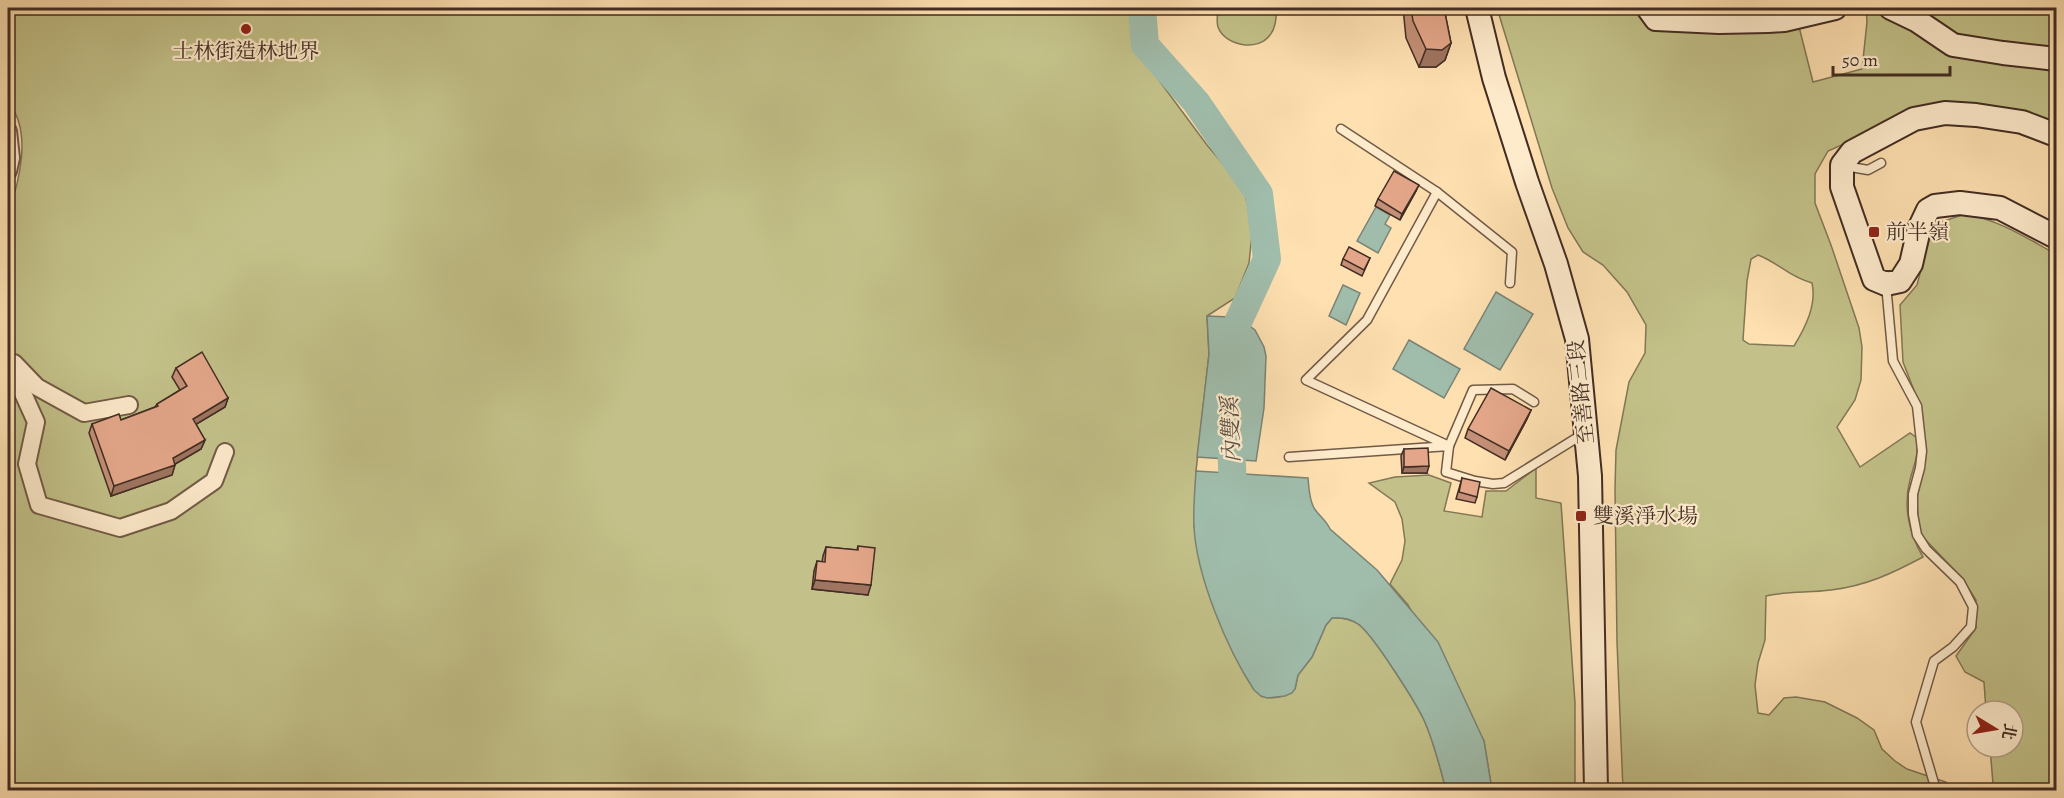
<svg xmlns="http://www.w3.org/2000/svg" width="2064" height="798" viewBox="0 0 2064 798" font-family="Alegreya,'Noto Serif TC',serif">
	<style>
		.green { fill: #c3c189; stroke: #827756; stroke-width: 1.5; fill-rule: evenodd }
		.water { fill: #a0bdac; stroke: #7a8375; stroke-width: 1.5 }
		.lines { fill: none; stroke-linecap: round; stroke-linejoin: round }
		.river { stroke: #a0bdac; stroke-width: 28 }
		.lane-casing { stroke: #715a46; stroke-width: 11 }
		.street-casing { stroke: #715a46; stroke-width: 20 }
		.secondary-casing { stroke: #422d23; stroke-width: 26 }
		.lane { stroke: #feebcc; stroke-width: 8 }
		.street { stroke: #feebcc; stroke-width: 16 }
		.secondary { stroke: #feebcc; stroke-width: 22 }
		.wall { fill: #c38f76; stroke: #422d23; stroke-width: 1.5 }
		.shaded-wall { fill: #9f7460; stroke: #422d23; stroke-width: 1.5 }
		.building { fill: #e3a689; stroke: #422d23; stroke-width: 1.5 }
		.poi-dot { fill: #8f2418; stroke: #feebcc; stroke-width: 2 }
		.labels { text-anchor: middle; stroke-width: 4.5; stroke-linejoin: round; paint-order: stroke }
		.poi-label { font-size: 21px; fill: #422d23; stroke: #feebcc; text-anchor: start }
		.street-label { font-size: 21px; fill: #422d23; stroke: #feebcc }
		.water-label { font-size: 22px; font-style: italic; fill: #5a5145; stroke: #feebcc }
	</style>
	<rect width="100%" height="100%" fill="#fee0b1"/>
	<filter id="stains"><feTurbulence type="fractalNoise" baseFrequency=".00333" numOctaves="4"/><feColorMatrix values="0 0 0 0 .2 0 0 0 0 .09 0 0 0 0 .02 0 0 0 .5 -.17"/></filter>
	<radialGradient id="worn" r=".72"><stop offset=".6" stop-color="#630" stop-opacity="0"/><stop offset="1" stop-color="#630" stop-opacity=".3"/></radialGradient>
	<g class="green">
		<path d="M 8,8 L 1129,8 L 1135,48 L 1207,145 L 1243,188 L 1253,225 L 1249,263 L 1235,298 L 1207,316 L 1209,354 L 1196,471 L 1194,527 L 1261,696 C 1274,700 1284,697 1295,689 L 1298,675 L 1312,657 L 1326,625 L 1332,618 C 1341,617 1351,620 1359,624 C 1372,633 1416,703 1424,720 C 1434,742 1440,767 1446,790 L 8,790 L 8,215 C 19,182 33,131 8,102 Z"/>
		<path d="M 1218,8 L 1277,8 C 1276,17 1276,28 1270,35 C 1258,52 1225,46 1218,27 C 1216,21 1218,13 1218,8 Z"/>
		<path d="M 1497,8 L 1816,8 L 1796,15 L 1813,82 L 1862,69 L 1867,22 L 1866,8 L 2056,8 L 2056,42 L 2049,47 L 2056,69 L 2056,124 L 1988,107 L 1855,139 L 1828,151 L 1815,174 L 1815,203 L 1831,245 L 1859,328 L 1862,347 L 1861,380 L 1855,400 L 1837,427 L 1860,467 L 1910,433 L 1917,438 C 1918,459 1915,461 1910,480 C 1903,506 1909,534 1923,557 C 1893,573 1866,586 1831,590 C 1809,593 1787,591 1766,596 L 1765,640 L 1758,663 L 1755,685 L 1758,713 L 1769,715 L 1784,698 L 1796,697 L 1825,702 L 1857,718 L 1874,730 L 1882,749 L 1895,761 L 1907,769 L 1946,782 L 1948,790 L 1623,790 L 1617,642 L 1615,489 L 1616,450 L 1629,382 L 1645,353 L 1646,325 L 1627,292 L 1603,265 L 1583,252 L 1568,228 L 1552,188 ZM 1758,255 C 1779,263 1789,277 1812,283 C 1817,305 1805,328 1794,346 L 1749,344 L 1743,340 L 1747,281 L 1751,259 Z"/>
		<path d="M 1965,214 C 2000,220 2026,238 2056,254 L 2056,790 L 1990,790 L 1993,784 L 1990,747 L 2013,747 L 2013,711 L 1986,711 L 1984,682 L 1965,672 L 1956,656 L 1976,628 L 1976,600 L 1962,578 L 1920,534 L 1916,495 L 1926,456 L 1922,411 L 1903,362 L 1900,305 L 1917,285 L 1930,236 L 1935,224 Z"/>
		<polygon points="1536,468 1536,498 1561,503 1575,703 1575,790 1492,790 1484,741 1408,605 1390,584 1402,560 1405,541 1402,519 1395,502 1369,483 1395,477 1429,475 1451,483 1444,511 1482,517 1486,491 1506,491"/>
	</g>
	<g class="water">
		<polygon points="1376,207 1390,215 1385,224 1391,228 1378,253 1357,241"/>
		<polygon points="1343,285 1360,293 1346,325 1329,316"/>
		<polygon points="1496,292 1533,314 1500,370 1464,349"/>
		<polygon points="1207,316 1229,317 1248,325 1255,330 1264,347 1266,356 1264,408 1256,461 1197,457 1209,354"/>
		<polygon points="1409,340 1460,369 1444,398 1393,369"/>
		<path d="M 1196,471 L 1308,478 C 1309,488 1309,499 1314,508 C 1319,516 1326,520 1330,529 L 1377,570 L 1438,642 L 1484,741 L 1492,790 L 1446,790 C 1440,767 1434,742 1424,720 C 1416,703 1372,633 1358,624 C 1351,619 1341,617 1332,618 L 1326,625 L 1312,657 L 1298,675 L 1295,689 L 1292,693 L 1285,696 L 1267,698 L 1261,696 L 1254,690 C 1227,649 1196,575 1194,526 C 1193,508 1195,489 1196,471 Z"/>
	</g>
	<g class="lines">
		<g class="river">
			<polyline points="1142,8 1145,45 1196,102 1259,194 1267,259 1227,346 1228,355"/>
			<polyline points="1230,420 1234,511"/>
		</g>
		<g class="lane-casing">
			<g id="lane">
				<polyline points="1341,129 1437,192"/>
				<polyline points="1845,166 1868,170 1881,163"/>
				<polyline points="1510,283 1512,252 1437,192 1367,320 1306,380 1449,446 1473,390 1513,389 1534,402"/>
				<polyline points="1886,284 1893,361 1917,406 1922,451 1920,468 1913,494 1913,514 1917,535 1926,549 1960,582 1973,607 1971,627 1953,647 1934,661 1916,722 1936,790"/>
				<polyline points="1289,457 1449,446 1446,472 1475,481 1493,484 1504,483 1583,434"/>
			</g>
		</g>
		<g class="street-casing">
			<g id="street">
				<polyline points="8,131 11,158 8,171"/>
				<polyline points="8,360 36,422 27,464 39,505 120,528 171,511 214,481 225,452"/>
				<polyline points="14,363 37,387 84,413 129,405"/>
			</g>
		</g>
		<g class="secondary-casing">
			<g id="secondary">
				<polyline points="1477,8 1494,78 1527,182 1556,264 1577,339 1590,476 1596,790"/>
				<polyline points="1648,8 1656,19 1719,22 1768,21 1784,20 1835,8"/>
				<polyline points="1891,8 1916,20 1953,45 2003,53 2056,59"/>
				<polyline points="2056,135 2022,122 1976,115 1945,113 1914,119 1852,152 1842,165 1842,187 1874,279 1886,284 1900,281 1911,264 1919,229 1928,210 1935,206 1960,203 2000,208 2056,237"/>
			</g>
		</g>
		<use href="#lane" class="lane"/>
		<use href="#street" class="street"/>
		<use href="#secondary" class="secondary"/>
	</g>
	<g class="wall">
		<polygon points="1403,8 1444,8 1451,43 1445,60 1436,67 1419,67 1406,38"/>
		<polygon points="1416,191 1400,220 1375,206 1378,199"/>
		<polygon points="1370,258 1362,276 1341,265 1343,259"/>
		<polygon points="176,368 228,398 225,407 196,424 205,440 201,449 175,464 172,475 111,496 89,433 92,424 121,420 155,407 157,404 180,390 172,377"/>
		<polygon points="1531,410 1527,419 1505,460 1465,438 1468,429"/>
		<polygon points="1404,449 1427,473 1402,473 1401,456"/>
		<polygon points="1462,478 1477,497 1475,503 1456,499"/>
		<polygon points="858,546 868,595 812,589 814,571 817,561 822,562 823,556 826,547 857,550"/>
	</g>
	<g class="shaded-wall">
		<polygon points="1451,43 1445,60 1436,67 1419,67 1426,49"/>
		<polygon points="1419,185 1416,191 1400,220 1402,214"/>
		<polygon points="228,398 225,407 190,428 193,419"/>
		<polygon points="1531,410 1527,419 1505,460 1509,451"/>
		<polygon points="205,440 201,449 170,467 175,465 172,475 111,496 114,486 173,458"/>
		<polygon points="1429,466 1427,473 1402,473 1404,467"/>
		<polygon points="815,580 871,585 868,595 812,589"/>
	</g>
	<g class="building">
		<polygon points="1411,8 1444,8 1451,43 1442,50 1426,49 1413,21"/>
		<polygon points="1394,171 1419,185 1402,214 1378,199"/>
		<polygon points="1349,247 1370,258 1364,270 1343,259"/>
		<polygon points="202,352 228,398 193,419 205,440 173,458 175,465 114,486 92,424 119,414 121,420 158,406 157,404 187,386 176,368"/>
		<polygon points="1491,388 1531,410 1509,451 1468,429"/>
		<polygon points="1428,448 1429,466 1404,467 1404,449"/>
		<polygon points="1462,478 1480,482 1477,497 1459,492"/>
		<polygon points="858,546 875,548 871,585 815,580 817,561 825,562 826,547 858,550"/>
	</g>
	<g class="poi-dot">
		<circle cx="246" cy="29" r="6"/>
		<rect x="1868" y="226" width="12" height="12" rx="3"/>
		<rect x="1575" y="510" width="12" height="12" rx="3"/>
	</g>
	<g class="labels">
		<g class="poi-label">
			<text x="246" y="58" text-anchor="middle">士林街造林地界</text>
			<text x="1886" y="239">前半嶺</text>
			<text x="1593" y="523">雙溪淨水場</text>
		</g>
		<g class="street-label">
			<text transform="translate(1581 392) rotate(-96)" y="7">至善路三段</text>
		</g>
		<g class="water-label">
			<text transform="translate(1230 430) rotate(-92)" y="8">內雙溪</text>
		</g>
	</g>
	<rect width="2064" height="798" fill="none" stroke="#fee0b1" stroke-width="30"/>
	<rect x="9" y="9" width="2046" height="780" fill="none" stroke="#422d23" stroke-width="3"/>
	<rect x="15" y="15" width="2034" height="768" fill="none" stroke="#422d23" stroke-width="1.5"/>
	<g transform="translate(1995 729) rotate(101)"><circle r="28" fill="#feebcc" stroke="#b39f88" stroke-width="1.5"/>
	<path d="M0-4.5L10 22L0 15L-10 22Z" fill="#8f2418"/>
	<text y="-9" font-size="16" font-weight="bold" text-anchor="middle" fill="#422d23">北</text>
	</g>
	<path d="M1833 66v9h117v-9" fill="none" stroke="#422d23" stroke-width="3"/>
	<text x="1842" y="66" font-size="18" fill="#422d23" stroke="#feebcc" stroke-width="4.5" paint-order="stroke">50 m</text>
	<rect width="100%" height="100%" filter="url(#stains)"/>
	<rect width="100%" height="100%" fill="url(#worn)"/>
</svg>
